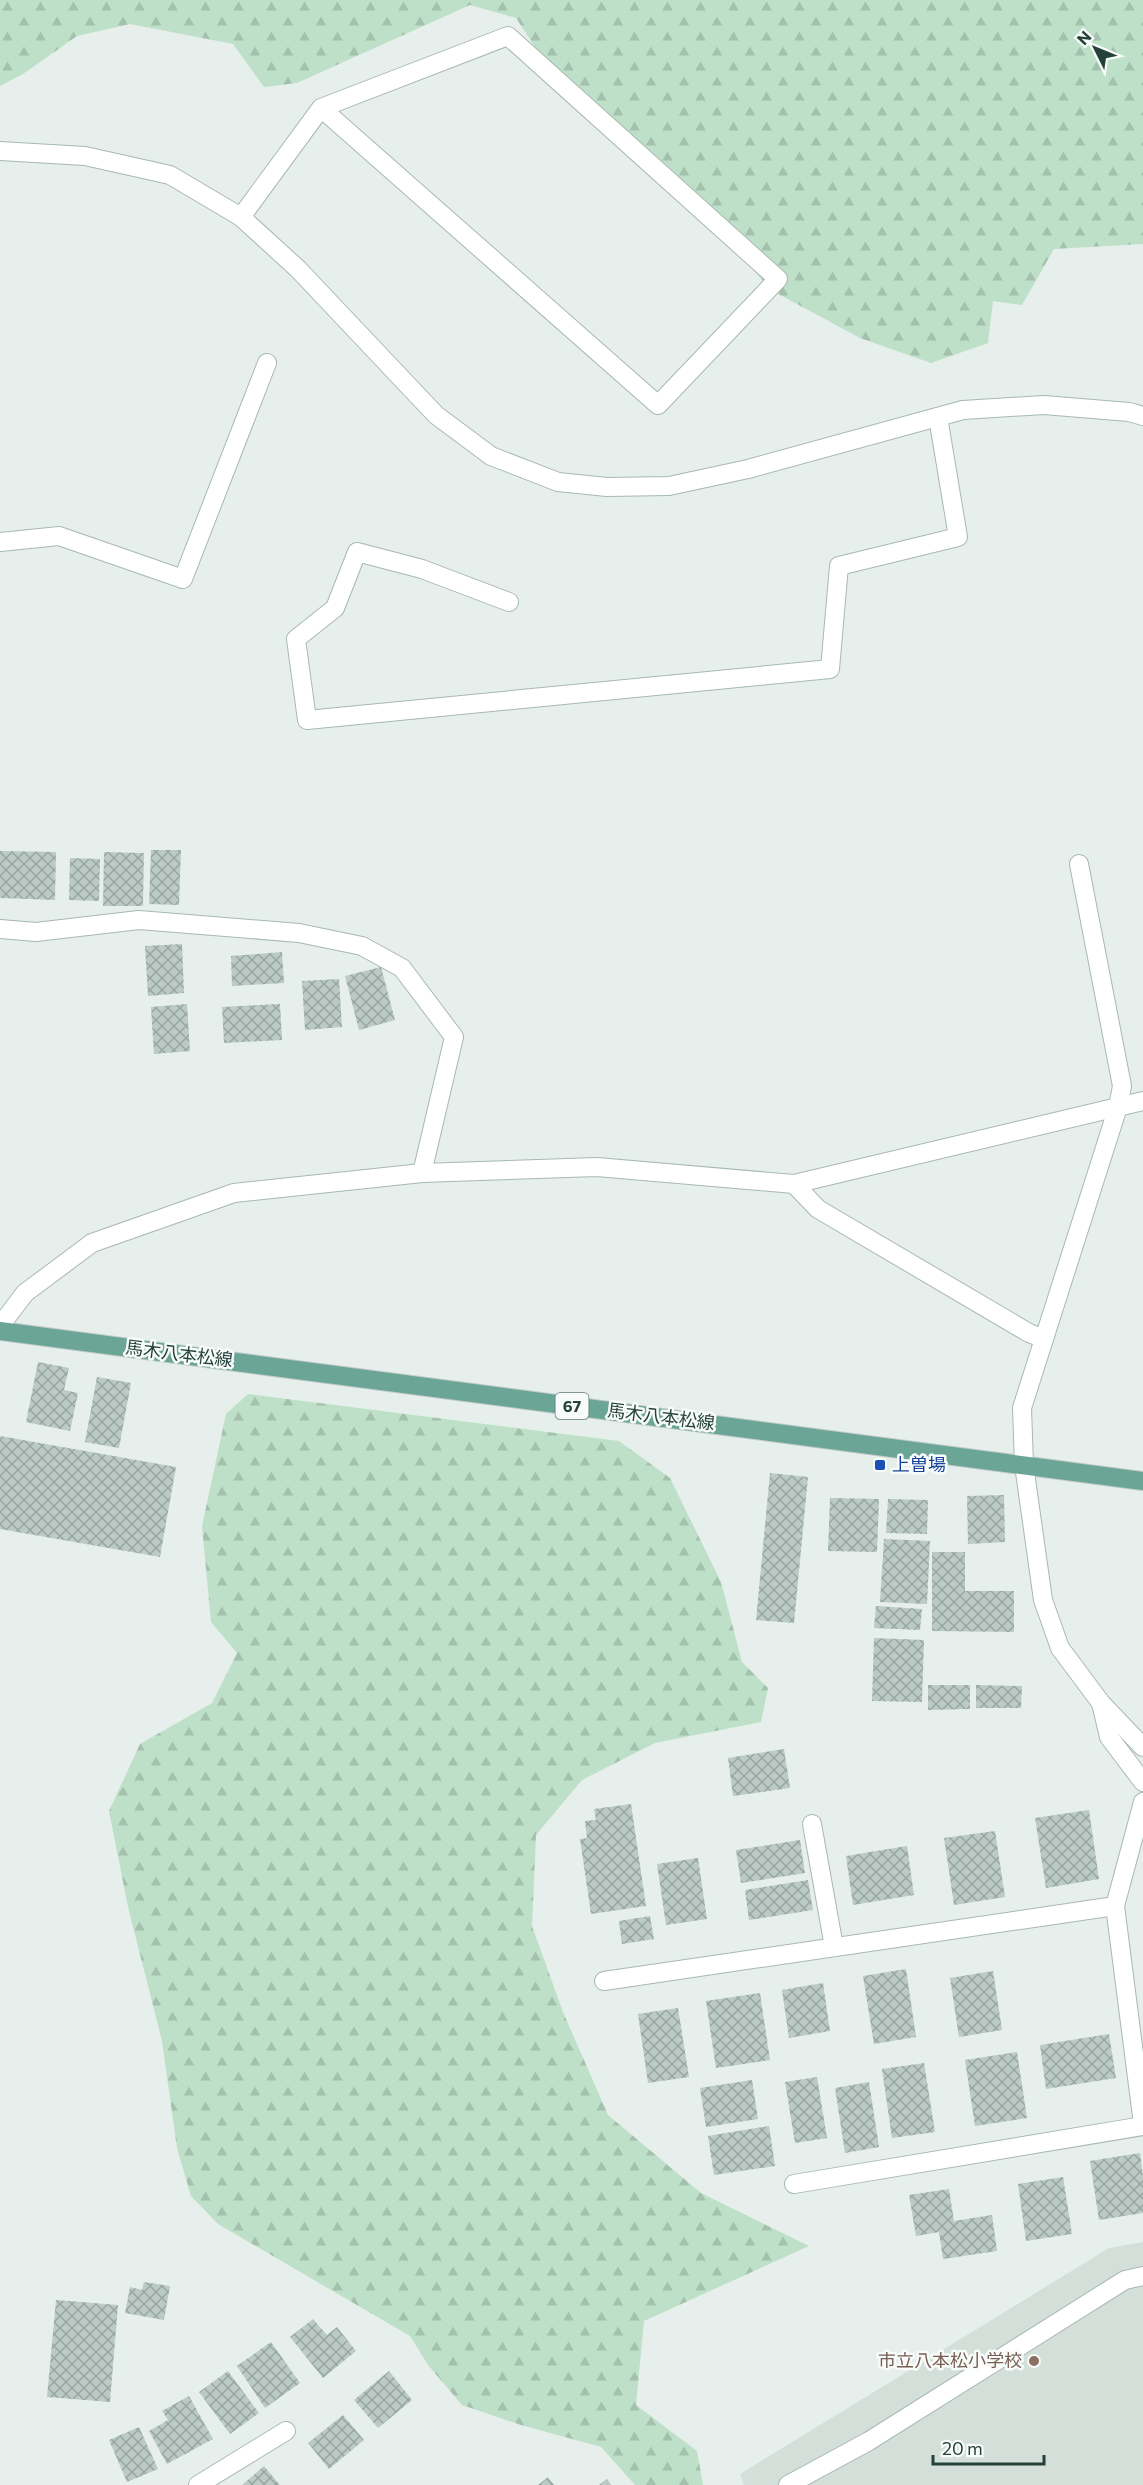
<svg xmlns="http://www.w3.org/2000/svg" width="1143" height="2485" viewBox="0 0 1143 2485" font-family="Commissioner,'Noto Sans JP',sans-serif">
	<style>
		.built { fill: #d4dfda }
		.forest { fill: url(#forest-firs) }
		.building { fill: url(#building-cross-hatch) }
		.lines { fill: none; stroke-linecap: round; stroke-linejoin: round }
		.minor-casing { stroke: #a8b8b2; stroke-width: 20 }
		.tertiary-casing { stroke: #a8b8b2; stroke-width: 20 }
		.primary-casing { stroke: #c2cac8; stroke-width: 20 }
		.minor { stroke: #fff; stroke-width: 18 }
		.tertiary { stroke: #fff; stroke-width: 18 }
		.primary { stroke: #6aa596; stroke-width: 18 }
		.transit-dot { fill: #1a4fb4; stroke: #f7fbf9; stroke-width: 2 }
		.education-dot { fill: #8d6e63; stroke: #f7fbf9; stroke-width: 2 }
		.labels { text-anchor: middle; stroke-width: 5; stroke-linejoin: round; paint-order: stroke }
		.shield { fill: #f7fbf9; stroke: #637a73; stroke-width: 1.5 }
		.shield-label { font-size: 16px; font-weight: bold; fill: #24423a }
		.street-label { font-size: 18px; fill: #24423a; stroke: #f7fbf9 }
		.transit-label { font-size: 18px; fill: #164399; stroke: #f7fbf9; text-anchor: start }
		.education-label { font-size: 18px; fill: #785e54; stroke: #f7fbf9; text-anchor: end }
	</style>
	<defs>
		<pattern id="forest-firs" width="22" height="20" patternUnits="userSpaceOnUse" patternTransform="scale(1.5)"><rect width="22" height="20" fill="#bfe0c8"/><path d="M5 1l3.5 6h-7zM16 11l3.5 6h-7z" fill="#a4c1ad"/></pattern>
		<pattern id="building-cross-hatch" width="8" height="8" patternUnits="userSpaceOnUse" patternTransform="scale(1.5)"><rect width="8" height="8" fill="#bbcac4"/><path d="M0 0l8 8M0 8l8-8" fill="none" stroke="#98a6a0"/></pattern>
	</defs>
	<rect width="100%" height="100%" fill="#e6efeb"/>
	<polygon class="built" points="1143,2242 1143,2485 744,2485 740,2474 1109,2248"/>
	<g class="forest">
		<polygon points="0,0 1143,0 1143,244 1054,249 1022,305 993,301 988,343 931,363 860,338 771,290 723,236 556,79 516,18 470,5 297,83 264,87 233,44 130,24 77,36 23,74 0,86"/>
		<polygon points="248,1394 619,1441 670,1478 721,1582 742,1662 768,1688 761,1722 655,1743 582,1780 536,1835 532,1926 563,2012 608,2115 701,2193 809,2246 644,2321 636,2405 697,2451 703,2485 635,2485 601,2447 521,2425 462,2405 428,2365 410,2336 218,2224 191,2196 177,2148 162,2041 128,1907 109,1811 140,1744 212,1703 237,1653 211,1622 202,1526 226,1414"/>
	</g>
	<g class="building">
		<polygon points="151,850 181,850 179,905 149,904"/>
		<polygon points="0,851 56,852 55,900 0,898"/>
		<polygon points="104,852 144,853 143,906 103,906"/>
		<polygon points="70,858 100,859 99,901 69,900"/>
		<polygon points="182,944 184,993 148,996 145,946"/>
		<polygon points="282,952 284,983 232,986 231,956"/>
		<polygon points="381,967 395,1020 359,1030 345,976"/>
		<polygon points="339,979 342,1027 305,1030 302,981"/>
		<polygon points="187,1004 190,1051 154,1054 151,1007"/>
		<polygon points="280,1004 282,1040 224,1043 222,1007"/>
		<polygon points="38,1362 69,1368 64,1390 78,1393 70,1431 26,1422"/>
		<polygon points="97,1377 131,1383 119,1448 85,1442"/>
		<polygon points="0,1436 176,1467 160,1557 0,1529"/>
		<polygon points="770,1473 808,1477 794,1623 756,1620"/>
		<polygon points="1004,1495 1005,1542 968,1544 967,1496"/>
		<polygon points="830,1498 879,1499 877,1552 828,1551"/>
		<polygon points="888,1499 928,1500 927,1534 886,1533"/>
		<polygon points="884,1539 930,1541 927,1604 880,1602"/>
		<polygon points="932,1552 965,1552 965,1591 1014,1591 1014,1632 932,1631"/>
		<polygon points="876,1606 922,1609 920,1630 874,1628"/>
		<polygon points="874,1638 924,1640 922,1702 872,1701"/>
		<polygon points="928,1685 970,1685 970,1709 928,1710"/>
		<polygon points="976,1685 1022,1686 1021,1708 976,1708"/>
		<polygon points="784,1749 790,1788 733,1796 728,1758"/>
		<polygon points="631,1804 646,1906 591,1914 580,1839 587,1838 585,1821 596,1820 594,1809"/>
		<polygon points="1089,1810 1099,1879 1046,1888 1035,1818"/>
		<polygon points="995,1831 1005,1897 954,1905 944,1838"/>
		<polygon points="800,1840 805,1873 741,1883 736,1850"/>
		<polygon points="907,1846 914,1895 853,1905 846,1856"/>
		<polygon points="698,1858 707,1919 666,1925 657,1864"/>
		<polygon points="808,1880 813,1910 749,1920 745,1890"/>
		<polygon points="650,1916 654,1939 622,1944 619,1921"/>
		<polygon points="906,1969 916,2037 874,2044 863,1976"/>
		<polygon points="993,1971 1002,2030 959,2037 950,1978"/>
		<polygon points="823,1983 830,2031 789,2038 782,1990"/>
		<polygon points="760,1993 770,2060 716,2068 706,2001"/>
		<polygon points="678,2008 689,2077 648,2083 638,2014"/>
		<polygon points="1109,2034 1116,2078 1046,2089 1040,2045"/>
		<polygon points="1017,2052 1027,2118 975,2126 965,2060"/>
		<polygon points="924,2063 935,2132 892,2138 882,2069"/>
		<polygon points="817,2077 827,2138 795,2143 785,2082"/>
		<polygon points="752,2080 758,2119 706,2127 700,2088"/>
		<polygon points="869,2082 879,2147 845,2153 835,2088"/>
		<polygon points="769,2126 775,2166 714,2175 708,2136"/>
		<polygon points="1140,2153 1143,2176 1143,2213 1099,2220 1090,2161"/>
		<polygon points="1063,2177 1072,2234 1026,2241 1018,2184"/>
		<polygon points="949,2189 954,2221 992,2215 997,2251 943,2259 939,2232 916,2236 909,2195"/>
		<polygon points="144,2282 170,2286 164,2320 125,2313 130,2287 142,2290"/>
		<polygon points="56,2300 118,2305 110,2402 47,2397"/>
		<polygon points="313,2319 327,2335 337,2327 356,2351 323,2378 290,2337"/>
		<polygon points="271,2342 300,2383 265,2408 237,2366"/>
		<polygon points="228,2371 259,2413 230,2434 199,2392"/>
		<polygon points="389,2371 412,2400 378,2428 354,2400"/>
		<polygon points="189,2396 213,2439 167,2464 149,2431 168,2420 162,2411"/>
		<polygon points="343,2415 364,2440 329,2469 308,2443"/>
		<polygon points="139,2427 158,2469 127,2482 109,2440"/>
		<polygon points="264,2466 280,2485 242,2485"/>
		<polygon points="548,2477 554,2485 538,2485"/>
		<polygon points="607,2479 611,2485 599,2485"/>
	</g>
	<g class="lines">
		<g class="minor-casing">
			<g id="minor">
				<polyline points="241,217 321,108 508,36 778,279 658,405 321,108"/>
				<polyline points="0,542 59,536 183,579 267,363"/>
				<polyline points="509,602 422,569 357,552 335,608 296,639 307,720 830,669 839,566 958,537 938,417"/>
				<polyline points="1079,864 1122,1086 1118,1107 1022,1408 1024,1465 1043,1600 1060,1648 1101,1703 1143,1747"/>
				<polyline points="0,929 36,932 139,920 299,933 362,946 402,968 454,1037 422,1173"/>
				<polyline points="794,1184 818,1209 1029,1333 1044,1339"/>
				<polyline points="0,1326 25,1293 92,1243 234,1193 422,1173 597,1167 794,1184 1143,1101"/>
				<polyline points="1101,1703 1109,1737 1143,1782"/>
				<polyline points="1143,1802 1115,1906 1143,2124"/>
				<polyline points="812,1824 834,1947"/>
				<polyline points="604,1981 1115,1906"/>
				<polyline points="794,2184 1143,2126"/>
				<polyline points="198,2485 286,2431"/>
				<polyline points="788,2485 869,2441 1125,2280 1143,2276"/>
			</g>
		</g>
		<g class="tertiary-casing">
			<polyline id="tertiary" points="0,151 85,156 170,175 241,217 298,269 436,415 491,456 558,482 607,487 669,486 748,469 963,410 1044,405 1129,412 1143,416"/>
		</g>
		<g class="primary-casing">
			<polyline id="primary" points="0,1331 1143,1481"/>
		</g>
		<use href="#minor" class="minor"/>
		<use href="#tertiary" class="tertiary"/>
		<use href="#primary" class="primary"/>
	</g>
	<rect class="transit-dot" x="874" y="1459" width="12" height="12" rx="3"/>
	<circle class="education-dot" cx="1034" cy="2361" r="6"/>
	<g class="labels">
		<rect class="shield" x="555.5" y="1393" width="33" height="26" rx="4.5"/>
		<g class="shield-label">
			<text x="572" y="1412">67</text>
		</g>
		<g class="street-label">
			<text transform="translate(179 1354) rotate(7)" y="6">馬木八本松線</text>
			<text transform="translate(661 1417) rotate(7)" y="6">馬木八本松線</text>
		</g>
		<g class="transit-label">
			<text x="892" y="1471">上曽場</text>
		</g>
		<g class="education-label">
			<text x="1022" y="2367">市立八本松小学校</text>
		</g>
	</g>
	<g transform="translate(1095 48) rotate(313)" stroke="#f7fbf9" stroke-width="4.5" paint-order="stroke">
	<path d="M0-4.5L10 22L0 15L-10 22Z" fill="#24423a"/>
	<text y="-9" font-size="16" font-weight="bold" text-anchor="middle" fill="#24423a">N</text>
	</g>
	<path d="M933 2455v9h111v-9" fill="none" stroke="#24423a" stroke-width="3"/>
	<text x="942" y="2455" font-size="18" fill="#24423a" stroke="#f7fbf9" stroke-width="4.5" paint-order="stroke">20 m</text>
</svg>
